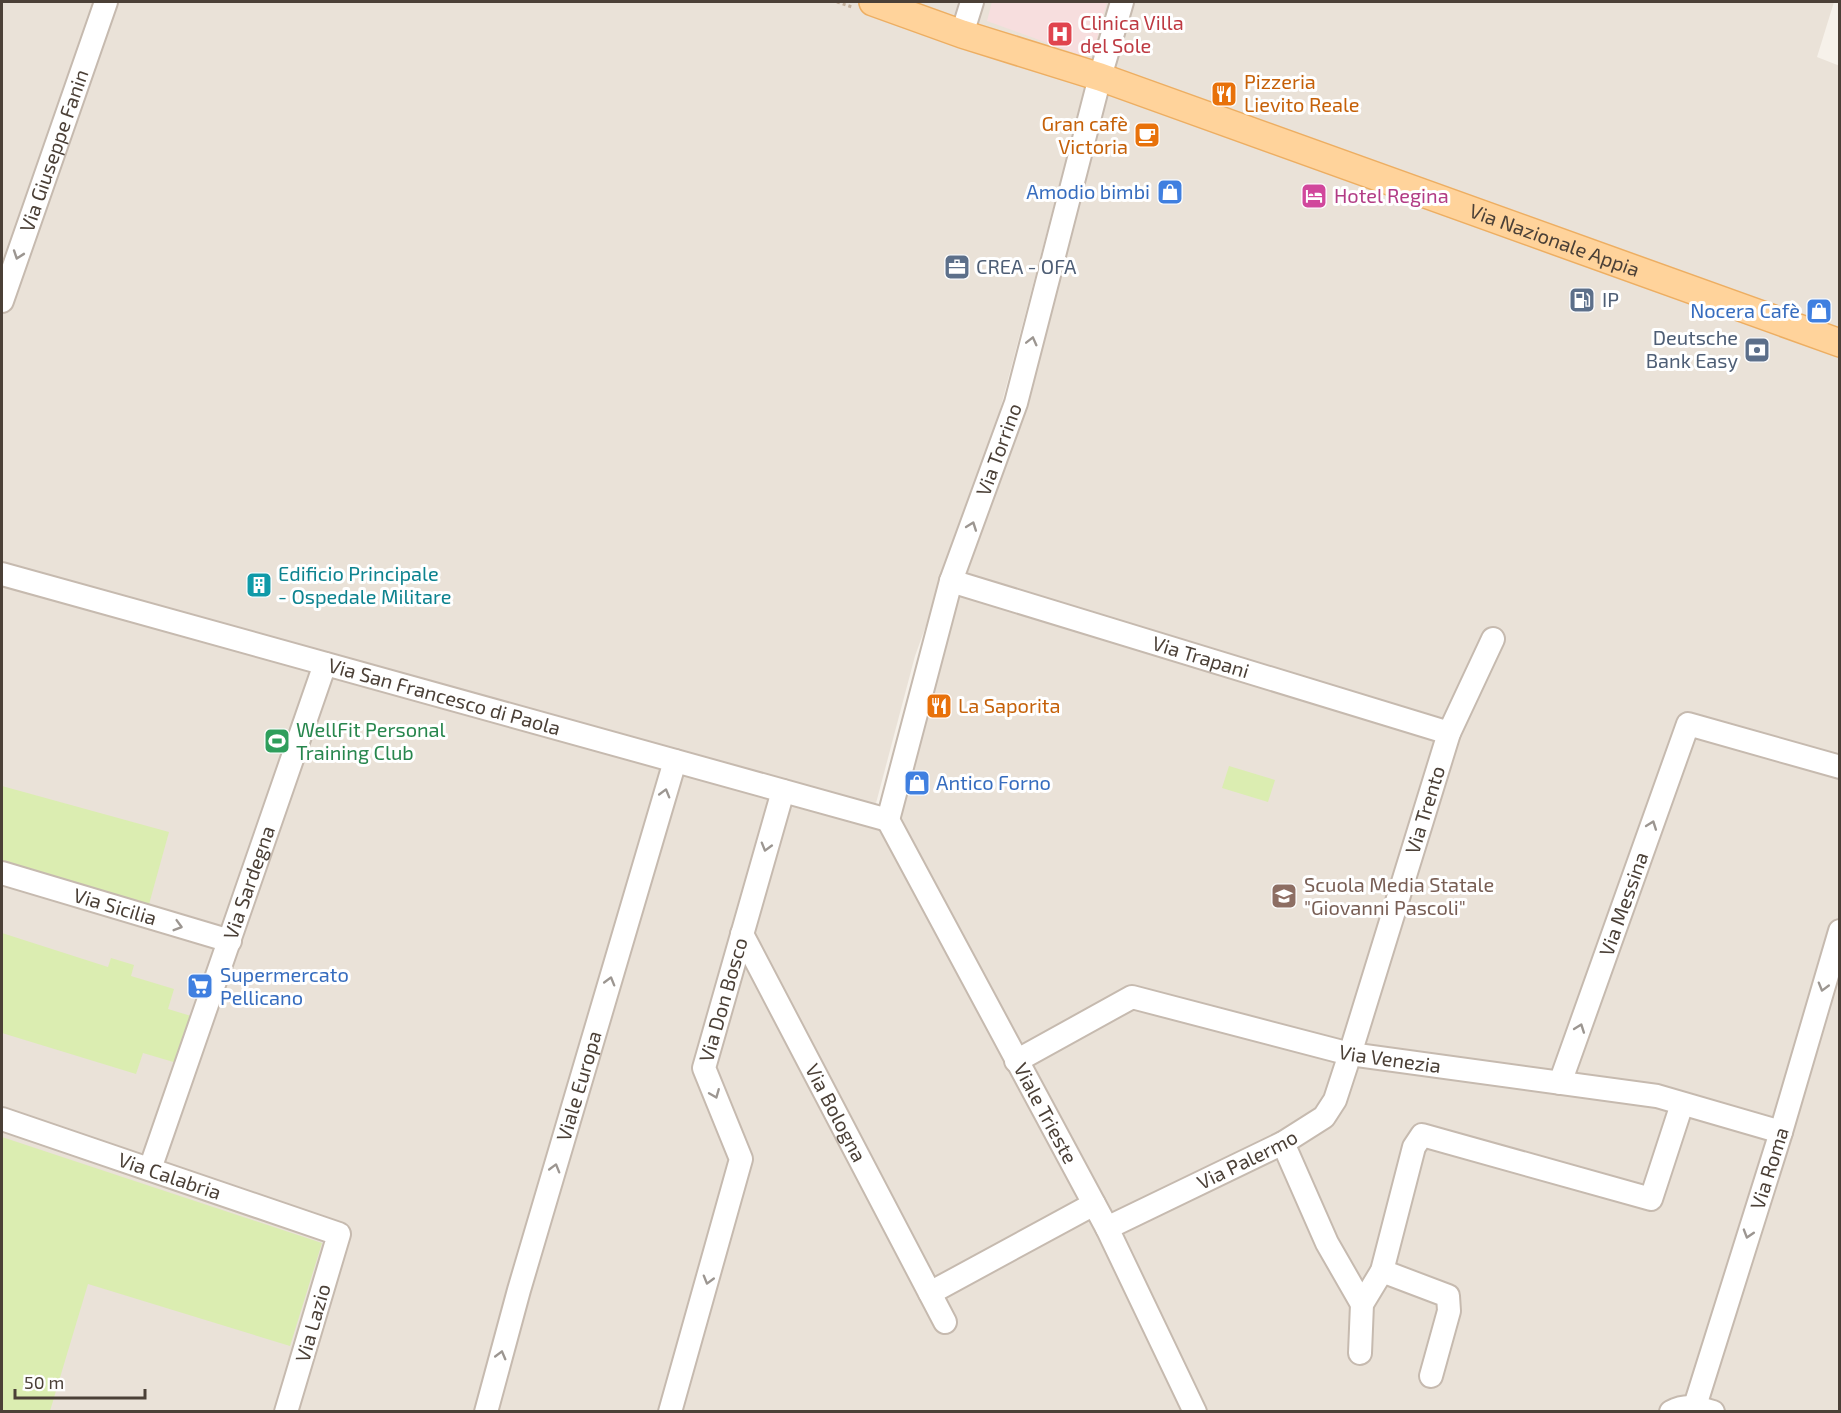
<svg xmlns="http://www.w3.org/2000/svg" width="1841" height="1413" viewBox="0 0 1841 1413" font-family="'Exo 2',sans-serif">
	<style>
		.residential { fill: #eae2d8 }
		.medical { fill: #f7dede }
		.green { fill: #dbedb1 }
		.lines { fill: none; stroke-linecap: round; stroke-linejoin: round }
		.minor-casing { stroke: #c6baaf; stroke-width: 26 }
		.major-casing { stroke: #edae62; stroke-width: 30 }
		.path { stroke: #c5b19c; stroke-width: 3; stroke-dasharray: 3 3; stroke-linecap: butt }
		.minor { stroke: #fff; stroke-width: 22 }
		.major { stroke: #ffd39b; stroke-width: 27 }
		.oneway { stroke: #9c9691 }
		.labels { text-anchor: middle; stroke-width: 6; stroke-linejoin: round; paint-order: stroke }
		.health-label { font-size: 20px; fill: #be3a42; stroke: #fff; text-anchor: start }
		.food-label { font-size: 20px; fill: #c56008; stroke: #fff; text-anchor: start }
		.street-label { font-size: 20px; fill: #4b4037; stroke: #fff }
		.shop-label { font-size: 20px; fill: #366cbe; stroke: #fff; text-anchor: end }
		.hotel-label { font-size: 20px; fill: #b23c85; stroke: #fff; text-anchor: start }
		.service-label { font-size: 20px; fill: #4e5e75; stroke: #fff; text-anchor: start }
		.culture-label { font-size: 20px; fill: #0d838f; stroke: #fff; text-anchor: start }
		.leisure-label { font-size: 20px; fill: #27864d; stroke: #fff; text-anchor: start }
		.education-label { font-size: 20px; fill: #785e54; stroke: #fff; text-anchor: start }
	</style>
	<rect width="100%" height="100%" fill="#f6f1ea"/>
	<g class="residential">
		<polygon points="2,2 1111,2 1082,99 988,455 915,656 875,807 2,563"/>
		<polygon points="1130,2 1834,2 1817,57 1840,66 1839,1411 2,1411 2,582 890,831"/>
	</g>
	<polygon class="medical" points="992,2 1107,2 1095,46 1083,56 987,21"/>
	<g class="green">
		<polygon points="1229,766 1275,780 1268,802 1222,788"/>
		<polygon points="2,786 169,832 148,908 2,865"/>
		<polygon points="2,933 108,967 111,958 134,965 131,976 174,989 168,1009 201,1019 187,1066 143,1053 136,1074 2,1033"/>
		<polygon points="2,1137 322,1243 290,1346 88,1284 50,1411 2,1411"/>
	</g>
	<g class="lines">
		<g class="minor-casing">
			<g id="minor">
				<polyline points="962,34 972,2"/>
				<path id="s1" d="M 2,301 L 106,2"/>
				<path id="s2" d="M 2,574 L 888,820"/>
				<path id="s3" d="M 951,581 L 1449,733"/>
				<path id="s4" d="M 888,820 L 951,581 L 1016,403 L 1100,77 L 1122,2"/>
				<path id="s5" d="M 888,820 L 1107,1228 L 1195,1412"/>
				<path id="s6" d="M 2,873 L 230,941"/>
				<path id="s7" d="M 742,934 L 945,1322"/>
				<path id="s8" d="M 1016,1061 L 1132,997 L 1350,1054 L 1657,1096 L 1781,1132"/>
				<path id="s9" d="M 1560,1083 L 1688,724 L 1840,767"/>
				<path id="s10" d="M 2,1119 L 339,1234 L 286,1412"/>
				<polyline points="1283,1143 1327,1243 1362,1304"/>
				<path id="s11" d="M 150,1169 L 325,664"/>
				<path id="s12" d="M 1107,1228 L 1283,1143 L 1324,1117 L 1335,1100 L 1350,1054 L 1449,733 L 1493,639"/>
				<polyline points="1382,1271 1448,1296 1449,1311 1431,1376"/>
				<polyline points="930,1293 1094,1204"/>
				<polyline points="1360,1353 1362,1304 1382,1271 1414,1147 1422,1135 1651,1199 1682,1104"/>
				<path id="s13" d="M 1695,1406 L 1781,1132 L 1840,931"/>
				<path id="s14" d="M 486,1412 L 519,1290 L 675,761"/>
				<path id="s15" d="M 670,1412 L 741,1159 L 704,1068 L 783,791"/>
				<path d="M 1671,1412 C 1686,1404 1698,1407 1713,1412"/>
			</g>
		</g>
		<g class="major-casing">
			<g id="major">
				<path id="s16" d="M 873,2 L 962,34 L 1100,77 L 1840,343"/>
			</g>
		</g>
		<polyline class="path" points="837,2 852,7"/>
		<use href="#minor" class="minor"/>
		<use href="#major" class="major"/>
	</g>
	<defs><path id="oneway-chevron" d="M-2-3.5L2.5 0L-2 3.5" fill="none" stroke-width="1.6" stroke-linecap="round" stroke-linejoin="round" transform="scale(1.5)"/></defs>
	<g class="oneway">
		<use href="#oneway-chevron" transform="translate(18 255) rotate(109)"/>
		<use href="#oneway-chevron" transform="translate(1032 341) rotate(-76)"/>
		<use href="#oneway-chevron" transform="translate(972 526) rotate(-70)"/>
		<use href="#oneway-chevron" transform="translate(665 793) rotate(-74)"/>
		<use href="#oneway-chevron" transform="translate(1652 825) rotate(-70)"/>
		<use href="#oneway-chevron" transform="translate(766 847) rotate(106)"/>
		<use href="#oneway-chevron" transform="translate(178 926) rotate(16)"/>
		<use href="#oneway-chevron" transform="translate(610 981) rotate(-74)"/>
		<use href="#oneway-chevron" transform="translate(1823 987) rotate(106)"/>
		<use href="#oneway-chevron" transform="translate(1580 1028) rotate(-70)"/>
		<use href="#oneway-chevron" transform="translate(715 1094) rotate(68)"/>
		<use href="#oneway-chevron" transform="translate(555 1168) rotate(-74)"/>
		<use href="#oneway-chevron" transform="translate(1748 1234) rotate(107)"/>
		<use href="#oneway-chevron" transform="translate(708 1280) rotate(106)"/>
		<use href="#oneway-chevron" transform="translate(501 1355) rotate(-75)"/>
	</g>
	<defs>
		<g id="hospital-square" transform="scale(1.35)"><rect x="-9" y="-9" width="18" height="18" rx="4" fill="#e0444e" stroke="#fff"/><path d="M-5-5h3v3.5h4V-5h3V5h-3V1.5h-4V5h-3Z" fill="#fff"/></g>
		<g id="restaurant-square" transform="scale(1.35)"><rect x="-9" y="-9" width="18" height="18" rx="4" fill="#e8710a" stroke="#fff"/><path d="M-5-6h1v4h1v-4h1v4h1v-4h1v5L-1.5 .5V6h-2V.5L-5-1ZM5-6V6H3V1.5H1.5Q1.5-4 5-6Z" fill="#fff"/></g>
		<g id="cafe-square" transform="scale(1.35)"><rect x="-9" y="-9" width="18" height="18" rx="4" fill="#e8710a" stroke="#fff"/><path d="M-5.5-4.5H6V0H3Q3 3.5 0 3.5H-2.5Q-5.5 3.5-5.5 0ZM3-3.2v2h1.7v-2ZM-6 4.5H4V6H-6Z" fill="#fff"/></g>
		<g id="shop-square" transform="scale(1.35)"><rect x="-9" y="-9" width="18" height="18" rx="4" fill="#3f7fe0" stroke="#fff"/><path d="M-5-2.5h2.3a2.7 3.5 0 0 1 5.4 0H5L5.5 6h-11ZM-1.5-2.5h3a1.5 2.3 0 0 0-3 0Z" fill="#fff"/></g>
		<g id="hotel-square" transform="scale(1.35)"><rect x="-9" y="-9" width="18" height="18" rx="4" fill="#d1479c" stroke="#fff"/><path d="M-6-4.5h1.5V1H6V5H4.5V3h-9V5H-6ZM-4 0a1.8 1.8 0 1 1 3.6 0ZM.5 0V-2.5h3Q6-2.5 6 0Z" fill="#fff"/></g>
		<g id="office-square" transform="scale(1.35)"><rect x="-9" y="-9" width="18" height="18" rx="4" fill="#5c6f8a" stroke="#fff"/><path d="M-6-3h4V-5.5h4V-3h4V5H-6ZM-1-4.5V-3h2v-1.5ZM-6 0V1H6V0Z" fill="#fff"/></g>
		<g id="fuel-square" transform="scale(1.35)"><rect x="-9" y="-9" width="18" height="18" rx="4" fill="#5c6f8a" stroke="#fff"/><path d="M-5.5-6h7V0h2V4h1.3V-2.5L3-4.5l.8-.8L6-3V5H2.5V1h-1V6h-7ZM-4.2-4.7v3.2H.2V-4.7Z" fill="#fff"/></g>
		<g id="bank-square" transform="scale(1.35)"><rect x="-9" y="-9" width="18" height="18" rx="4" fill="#5c6f8a" stroke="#fff"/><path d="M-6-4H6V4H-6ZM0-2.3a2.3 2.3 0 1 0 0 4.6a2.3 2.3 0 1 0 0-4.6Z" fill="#fff"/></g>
		<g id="building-square" transform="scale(1.35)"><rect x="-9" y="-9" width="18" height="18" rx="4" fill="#0f9aa8" stroke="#fff"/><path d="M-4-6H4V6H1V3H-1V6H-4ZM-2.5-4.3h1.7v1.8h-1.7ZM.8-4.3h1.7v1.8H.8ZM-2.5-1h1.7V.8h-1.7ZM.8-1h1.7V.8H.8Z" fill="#fff"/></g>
		<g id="stadium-square" transform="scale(1.35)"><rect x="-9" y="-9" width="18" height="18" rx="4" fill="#2e9e5b" stroke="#fff"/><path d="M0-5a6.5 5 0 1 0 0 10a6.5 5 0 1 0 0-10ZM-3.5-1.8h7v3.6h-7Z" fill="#fff"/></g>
		<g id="school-square" transform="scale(1.35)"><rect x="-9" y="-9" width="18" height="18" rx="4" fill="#8d6e63" stroke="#fff"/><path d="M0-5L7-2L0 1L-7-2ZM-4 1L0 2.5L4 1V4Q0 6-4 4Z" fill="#fff"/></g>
		<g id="supermarket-square" transform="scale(1.35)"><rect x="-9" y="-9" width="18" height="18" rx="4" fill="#3f7fe0" stroke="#fff"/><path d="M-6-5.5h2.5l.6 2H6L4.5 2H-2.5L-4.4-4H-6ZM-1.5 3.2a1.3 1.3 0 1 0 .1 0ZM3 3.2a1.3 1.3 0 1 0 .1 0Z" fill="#fff"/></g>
	</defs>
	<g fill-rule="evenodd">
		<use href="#hospital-square" x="1060" y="34"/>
		<use href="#restaurant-square" x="1224" y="94"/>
		<use href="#cafe-square" x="1147" y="135"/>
		<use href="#shop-square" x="1170" y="192"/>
		<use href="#hotel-square" x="1314" y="196"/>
		<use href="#office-square" x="957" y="267"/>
		<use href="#fuel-square" x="1582" y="300"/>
		<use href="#shop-square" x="1819" y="311"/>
		<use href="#bank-square" x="1757" y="350"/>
		<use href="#building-square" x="259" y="585"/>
		<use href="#restaurant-square" x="939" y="706"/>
		<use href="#stadium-square" x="277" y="741"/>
		<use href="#shop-square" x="917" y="783"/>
		<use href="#school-square" x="1284" y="896"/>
		<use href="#supermarket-square" x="200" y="986"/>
	</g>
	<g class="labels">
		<g class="health-label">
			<text x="1080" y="30">Clinica Villa<tspan x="1080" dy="23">del Sole</tspan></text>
		</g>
		<g class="food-label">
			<text x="1244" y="89">Pizzeria<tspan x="1244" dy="23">Lievito Reale</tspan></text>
			<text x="1128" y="131" text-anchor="end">Gran cafè<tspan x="1128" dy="23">Victoria</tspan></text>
			<text x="958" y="713">La Saporita</text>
		</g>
		<g class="street-label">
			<text dy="7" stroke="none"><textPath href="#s1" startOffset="159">Via Giuseppe Fanin</textPath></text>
			<text dy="7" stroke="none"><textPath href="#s16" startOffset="722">Via Nazionale Appia</textPath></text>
			<text dy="7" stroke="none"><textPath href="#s4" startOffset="387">Via Torrino</textPath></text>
			<text dy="7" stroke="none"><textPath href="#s3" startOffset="261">Via Trapani</textPath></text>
			<text dy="7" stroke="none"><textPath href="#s2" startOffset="459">Via San Francesco di Paola</textPath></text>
			<text dy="7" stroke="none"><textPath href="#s12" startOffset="568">Via Trento</textPath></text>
			<text dy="7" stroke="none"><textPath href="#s11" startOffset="303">Via Sardegna</textPath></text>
			<text dy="7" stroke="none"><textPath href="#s9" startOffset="190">Via Messina</textPath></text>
			<text dy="7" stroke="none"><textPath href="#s6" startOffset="118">Via Sicilia</textPath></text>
			<text dy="7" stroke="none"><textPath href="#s15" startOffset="432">Via Don Bosco</textPath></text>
			<text dy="7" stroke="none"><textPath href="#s8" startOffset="398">Via Venezia</textPath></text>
			<text dy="7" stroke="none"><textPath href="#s14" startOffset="339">Viale Europa</textPath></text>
			<text dy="7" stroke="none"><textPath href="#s7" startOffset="202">Via Bologna</textPath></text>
			<text dy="7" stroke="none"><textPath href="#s5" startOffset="333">Viale Trieste</textPath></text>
			<text dy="7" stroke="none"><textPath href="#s12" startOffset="156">Via Palermo</textPath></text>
			<text dy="7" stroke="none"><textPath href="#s13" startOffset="249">Via Roma</textPath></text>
			<text dy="7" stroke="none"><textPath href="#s10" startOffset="177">Via Calabria</textPath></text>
			<text transform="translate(313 1323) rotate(-74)" y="7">Via Lazio</text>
		</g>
		<g class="shop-label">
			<text x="1150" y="199">Amodio bimbi</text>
			<text x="1800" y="318">Nocera Cafè</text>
			<text x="936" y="790" text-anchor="start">Antico Forno</text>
			<text x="220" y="982" text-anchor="start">Supermercato<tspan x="220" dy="23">Pellicano</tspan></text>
		</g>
		<g class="hotel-label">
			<text x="1334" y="203">Hotel Regina</text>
		</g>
		<g class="service-label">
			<text x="976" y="274">CREA - OFA</text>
			<text x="1602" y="307">IP</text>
			<text x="1738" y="345" text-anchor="end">Deutsche<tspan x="1738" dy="23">Bank Easy</tspan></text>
		</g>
		<g class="culture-label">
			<text x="278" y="581">Edificio Principale<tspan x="278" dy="23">- Ospedale Militare</tspan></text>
		</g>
		<g class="leisure-label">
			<text x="296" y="737">WellFit Personal<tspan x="296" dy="23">Training Club</tspan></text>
		</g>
		<g class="education-label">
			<text x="1304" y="892">Scuola Media Statale<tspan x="1304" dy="23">"Giovanni Pascoli"</tspan></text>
		</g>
	</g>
	<rect width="1841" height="1413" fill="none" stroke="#4b4037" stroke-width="6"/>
	<path d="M15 1389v9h130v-9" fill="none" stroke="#4b4037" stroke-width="3"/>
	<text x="24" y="1389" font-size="18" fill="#4b4037" stroke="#ffffff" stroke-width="4.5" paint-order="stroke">50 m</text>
</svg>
